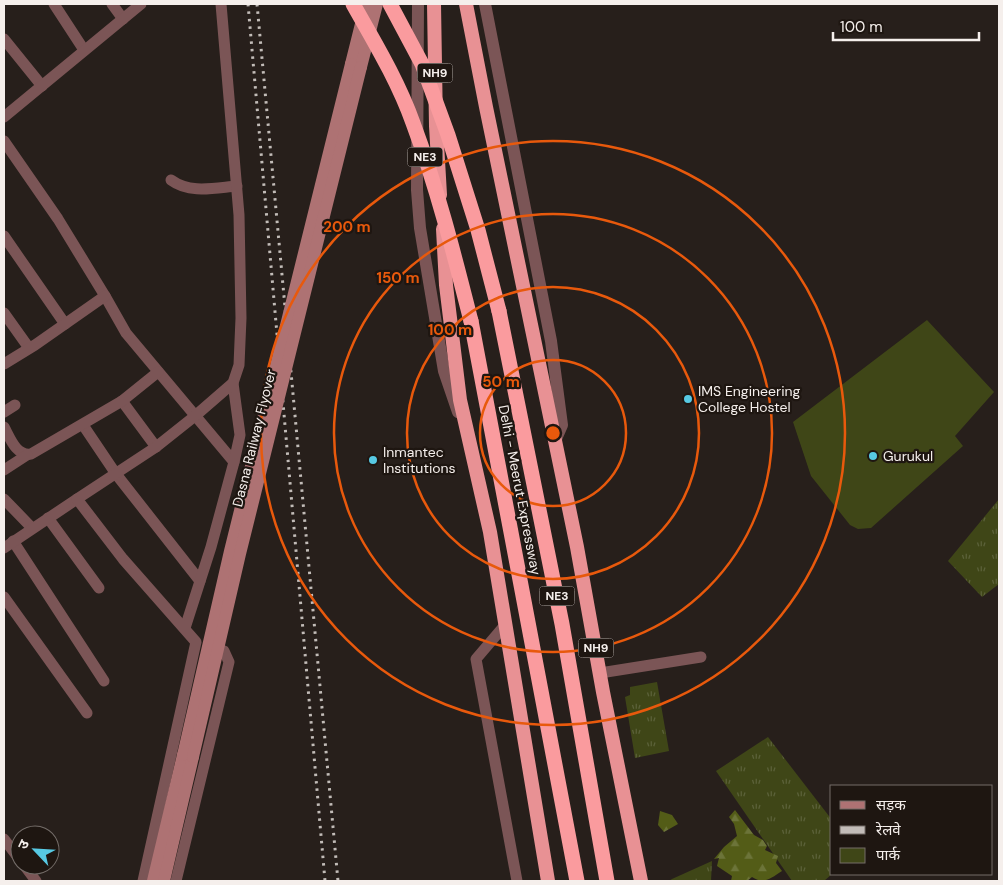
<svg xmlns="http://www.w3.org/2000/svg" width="1003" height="885" viewBox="0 0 1003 885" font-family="'DM Sans','Noto Sans Devanagari',sans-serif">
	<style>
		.grass { fill: url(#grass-tufts) }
		.forest { fill: url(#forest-firs) }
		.green { fill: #3f4617 }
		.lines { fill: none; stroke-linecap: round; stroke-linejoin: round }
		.minor { stroke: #7b5556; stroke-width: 11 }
		.tertiary { stroke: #7b5556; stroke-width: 12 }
		.secondary { stroke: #ae7273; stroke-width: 12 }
		.trunk { stroke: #e89194; stroke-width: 14 }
		.motorway { stroke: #fa9b9e; stroke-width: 15 }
		.rail { stroke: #c2bcb8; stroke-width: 3; stroke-dasharray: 2.5 5; stroke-linecap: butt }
		.secondary-bridge { stroke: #ae7273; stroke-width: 12 }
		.motorway-bridge { stroke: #fa9b9e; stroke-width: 15 }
		.ring { fill: none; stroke: #e8590c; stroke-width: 2.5 }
		.poi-dot { fill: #57c9e3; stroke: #1e1611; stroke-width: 2 }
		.labels { text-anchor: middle; stroke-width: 4.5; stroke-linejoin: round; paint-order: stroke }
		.shield { fill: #1e1611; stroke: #b4aeaa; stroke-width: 1 }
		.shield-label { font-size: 12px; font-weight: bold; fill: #f5efec }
		.poi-label { font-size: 14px; fill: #f5efec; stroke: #1e1611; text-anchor: start }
		.street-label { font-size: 14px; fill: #f5efec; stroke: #1e1611 }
		.centre { fill: #e8590c; stroke: #1e1611; stroke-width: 2.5 }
		.ring-label { font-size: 15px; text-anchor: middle; font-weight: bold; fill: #e8590c; stroke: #1e1611; stroke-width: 4.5; stroke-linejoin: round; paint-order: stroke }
	</style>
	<defs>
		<pattern id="grass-tufts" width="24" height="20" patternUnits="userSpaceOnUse" patternTransform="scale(1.25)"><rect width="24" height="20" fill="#3f4617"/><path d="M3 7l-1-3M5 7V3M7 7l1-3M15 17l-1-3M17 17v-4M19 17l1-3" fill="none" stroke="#5b6139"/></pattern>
		<pattern id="forest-firs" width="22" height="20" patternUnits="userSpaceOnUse" patternTransform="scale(1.25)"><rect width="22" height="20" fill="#535c17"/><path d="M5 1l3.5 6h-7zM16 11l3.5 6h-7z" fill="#6c7439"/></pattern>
	</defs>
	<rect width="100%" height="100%" fill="#271f1b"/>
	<g class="grass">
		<polygon points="999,499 999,584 982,597 948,561"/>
		<polygon points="657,682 669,751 635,758 625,697 630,695 630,687"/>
		<polygon points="768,737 832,820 832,874 824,881 792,881 716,771"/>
		<polygon points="712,861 711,881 669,881 672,879"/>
	</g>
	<g class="forest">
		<path d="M 735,810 L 754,835 L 763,840 L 767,846 L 765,850 L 778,856 L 776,863 L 782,871 C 771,878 764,885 752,877 L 747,881 L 731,881 L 732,876 L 717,866 L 719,858 L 714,859 L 724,847 L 737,836 L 734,824 L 729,817 Z"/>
		<polygon points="660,811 672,815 678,824 664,832 658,825"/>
	</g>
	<polygon class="green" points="927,320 994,392 955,436 963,446 871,528 858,529 850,525 811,476 793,422"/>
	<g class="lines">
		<g class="minor">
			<polyline points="54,4 84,50"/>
			<polyline points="112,4 123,19"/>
			<polyline points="4,39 42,86"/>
			<polyline points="4,117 141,4"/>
			<polyline points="4,141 58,219 105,296 126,333 234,462"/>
			<path d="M 171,180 C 190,194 214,188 237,186"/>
			<polyline points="4,236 65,324"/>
			<polyline points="4,313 29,348"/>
			<polyline points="4,364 35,345 105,296"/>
			<polyline points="122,401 156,447"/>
			<polyline points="4,412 15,405"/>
			<polyline points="83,425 116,474 200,581"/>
			<path d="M 4,427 C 10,438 16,456 31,454 L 122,401 L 158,372"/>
			<polyline points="4,470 27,455"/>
			<polyline points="4,499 32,528"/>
			<polyline points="48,518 99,588"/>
			<polyline points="13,541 104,681"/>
			<polyline points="4,548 77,499"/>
			<polyline points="4,597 87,713"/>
			<polyline points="505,625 476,659 517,881"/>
			<polyline points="185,628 211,547 234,462 240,435 233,383"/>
			<polyline points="600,673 701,657"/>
			<polyline points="4,839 20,860"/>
			<polyline points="24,865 36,881"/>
			<polyline points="143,881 196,642 123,559 77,499 156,447 195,416 233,383 239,365 241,318 239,215 221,4"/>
			<polyline points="176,881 229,662 224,651 209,646"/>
		</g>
		<g class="tertiary">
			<polyline points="418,4 417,190 420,228 444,371 458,412"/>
			<polyline points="485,4 551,341 562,425 555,441"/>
		</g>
		<g class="secondary">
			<polyline points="351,64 366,4"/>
			<polyline points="361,67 377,4"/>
			<polyline points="153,881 183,755"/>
			<polyline points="164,881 193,757"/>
		</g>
		<g class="trunk">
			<polyline points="434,4 436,126 440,195"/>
			<polyline points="466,4 486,107 577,547 603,692 641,881"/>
			<polyline points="443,229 446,285 460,400 490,532 548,881"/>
		</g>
		<g class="motorway">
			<polyline points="499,311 562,624 607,881"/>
			<polyline points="471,321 577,881"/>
		</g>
		<g class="rail">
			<polyline points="248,4 325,881"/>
			<polyline points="257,4 338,881"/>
		</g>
		<g class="secondary-bridge">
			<polyline points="183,755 230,551 351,64"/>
			<polyline points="193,757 240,554 361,67"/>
		</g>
		<g class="motorway-bridge">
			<path d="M 353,4 C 375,43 398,81 413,123 C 437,187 454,254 471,321"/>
			<polyline points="390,4 422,64 448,135 478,230 499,311"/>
		</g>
	</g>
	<g class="ring">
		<circle cx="553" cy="433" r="73"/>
		<circle cx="553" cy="433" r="146"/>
		<circle cx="553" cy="433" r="219"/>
		<circle cx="553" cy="433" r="292"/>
	</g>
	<g class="poi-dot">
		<circle cx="688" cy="399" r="5"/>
		<circle cx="873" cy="456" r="5"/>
		<circle cx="373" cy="460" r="5"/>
	</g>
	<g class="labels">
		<g class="shield">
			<rect x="417.5" y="63.5" width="35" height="19" rx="4"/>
			<rect x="407.5" y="147.5" width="35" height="19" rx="4"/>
			<rect x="539.5" y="586.5" width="35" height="19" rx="4"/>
			<rect x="578.5" y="638.5" width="35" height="19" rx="4"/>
		</g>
		<g class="shield-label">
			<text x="435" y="77">NH9</text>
			<text x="425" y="161">NE3</text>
			<text x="557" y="600">NE3</text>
			<text x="596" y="652">NH9</text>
		</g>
		<g class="poi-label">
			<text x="698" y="396">IMS Engineering<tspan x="698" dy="16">College Hostel</tspan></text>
			<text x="383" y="457">Inmantec<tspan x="383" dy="16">Institutions</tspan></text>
			<text x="883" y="461">Gurukul</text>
		</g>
		<g class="street-label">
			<text transform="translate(254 438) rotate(-76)" y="5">Dasna Railway Flyover</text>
			<text transform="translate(520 490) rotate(79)" y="5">Delhi - Meerut Expressway</text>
		</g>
	</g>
	<circle cx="553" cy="433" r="8" class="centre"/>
	<g class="ring-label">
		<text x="347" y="232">200 m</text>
		<text x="398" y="283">150 m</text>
		<text x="450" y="335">100 m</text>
		<text x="501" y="387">50 m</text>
	</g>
	<rect width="1003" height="885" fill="none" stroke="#f5efec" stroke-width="10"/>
	<rect x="830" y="785" width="162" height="90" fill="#1e1611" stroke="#746d69"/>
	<rect x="840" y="801" width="25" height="8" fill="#ae7273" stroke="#746d69"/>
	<text x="876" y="810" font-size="15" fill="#f5efec">सड़क</text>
	<rect x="840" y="826" width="25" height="8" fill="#c2bcb8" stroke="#746d69"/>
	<text x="876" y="835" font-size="15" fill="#f5efec">रेलवे</text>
	<rect x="840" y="848" width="25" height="15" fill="#3f4617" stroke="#746d69"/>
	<text x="876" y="860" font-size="15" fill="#f5efec">पार्क</text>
	<g transform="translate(35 850) rotate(295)"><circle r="24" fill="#1e1611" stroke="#746d69"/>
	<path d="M0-4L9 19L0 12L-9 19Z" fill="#57c9e3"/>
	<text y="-8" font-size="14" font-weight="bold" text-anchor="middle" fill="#f5efec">उ</text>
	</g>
	<path d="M833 32v8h146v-8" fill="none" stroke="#f5efec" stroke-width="2.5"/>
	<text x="840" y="32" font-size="15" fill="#f5efec" stroke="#1e1611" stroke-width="4" paint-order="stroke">100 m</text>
</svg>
